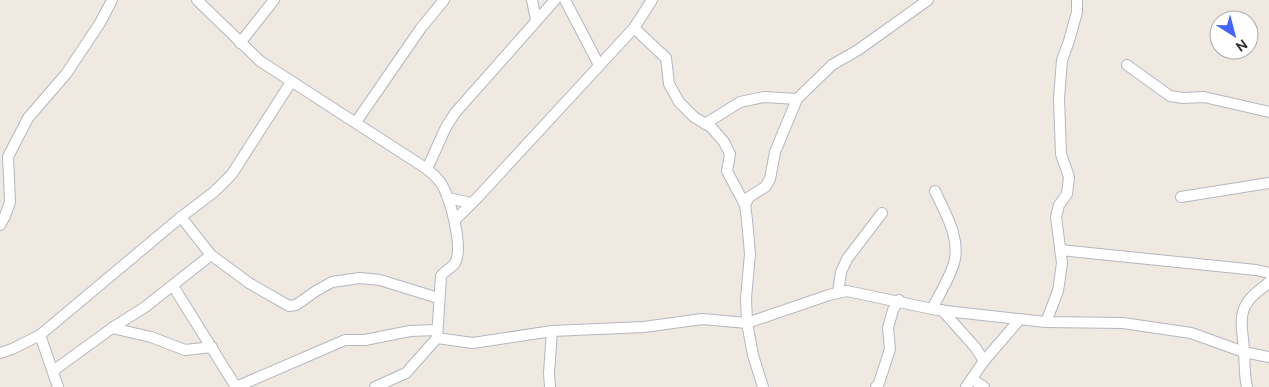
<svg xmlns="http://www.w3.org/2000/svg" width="1269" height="387" viewBox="0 0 1269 387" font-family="Ubuntu,sans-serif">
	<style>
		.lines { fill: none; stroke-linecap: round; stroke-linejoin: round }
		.minor-casing { stroke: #b4b7c1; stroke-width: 12 }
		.minor { stroke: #fff; stroke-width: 10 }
	</style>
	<rect width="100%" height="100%" fill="#efe9e1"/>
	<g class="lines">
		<g class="minor-casing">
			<g id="minor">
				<path d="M 197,0 L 260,61 L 427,169 C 432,173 437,178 441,183 C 450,198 464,247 455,263 C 452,268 444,271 441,276 L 437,338 L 406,373 L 375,387"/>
				<polyline points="532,0 536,20"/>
				<polyline points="565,0 599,65"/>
				<polyline points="634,28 666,58 669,84 679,102 694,117 711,127 724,142 730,154 727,171 745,205 747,220 750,254 746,298 747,323 753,355 763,387"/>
				<polyline points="240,43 274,0"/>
				<polyline points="1127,65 1170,96 1183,98 1204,97 1269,112"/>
				<polyline points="356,122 421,28 444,0"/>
				<polyline points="705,124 740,102 764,97 797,99"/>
				<polyline points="427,169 446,127 455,113 555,0"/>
				<polyline points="1181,197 1269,183"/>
				<polyline points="448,198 471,203"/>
				<polyline points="745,205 749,197 765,187 770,179 775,152 797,99 832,65 858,50 928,0"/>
				<polyline points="181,217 211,255 249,283 289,306 296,305 316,291 332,282 360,278 380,280 438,298"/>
				<polyline points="455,220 478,197 634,28 652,0"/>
				<polyline points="0,225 5,216 10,202 8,157 14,145 28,118 66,74 100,23 112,0"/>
				<polyline points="1060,250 1256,270 1269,273"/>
				<polyline points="173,286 236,387 345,340 365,340 410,331 437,330"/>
				<polyline points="838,292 841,272 847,259 882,213"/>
				<path d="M 932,309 C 939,295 950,277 954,263 C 961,238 945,213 935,191"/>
				<polyline points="942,310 975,347 984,361"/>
				<polyline points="1046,322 1058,291 1062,263 1056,217 1059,205 1067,194 1069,177 1061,154 1059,98 1062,60 1069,41 1077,12 1077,0"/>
				<polyline points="112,328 151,337 185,350 212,347"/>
				<polyline points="40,335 58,387"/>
				<polyline points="437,338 473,343 552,331 644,327 702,319 747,323 829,295 847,291 937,310 1046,322 1123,323 1191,333 1244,352 1269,357"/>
				<polyline points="0,353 12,349 40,335 181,217 214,192 232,174 291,82"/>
				<polyline points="53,371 112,328 145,307 211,255"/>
				<polyline points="972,379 984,387"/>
				<polyline points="550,387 549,373 552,331"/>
				<polyline points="876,387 879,383 890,349 888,328 893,310 899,300"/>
				<polyline points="966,387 984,361 1020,319"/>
				<path d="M 1247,387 C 1244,375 1245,364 1244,352 C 1244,336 1237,318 1247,303 C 1252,294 1262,289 1269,282"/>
			</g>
		</g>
		<use href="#minor" class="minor"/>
	</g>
	<g transform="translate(1234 35) rotate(144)"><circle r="24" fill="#ffffff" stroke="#ababab"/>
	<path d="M0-4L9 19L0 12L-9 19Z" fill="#4264fb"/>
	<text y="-8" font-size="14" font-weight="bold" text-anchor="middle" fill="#2e2e2e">N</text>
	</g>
</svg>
